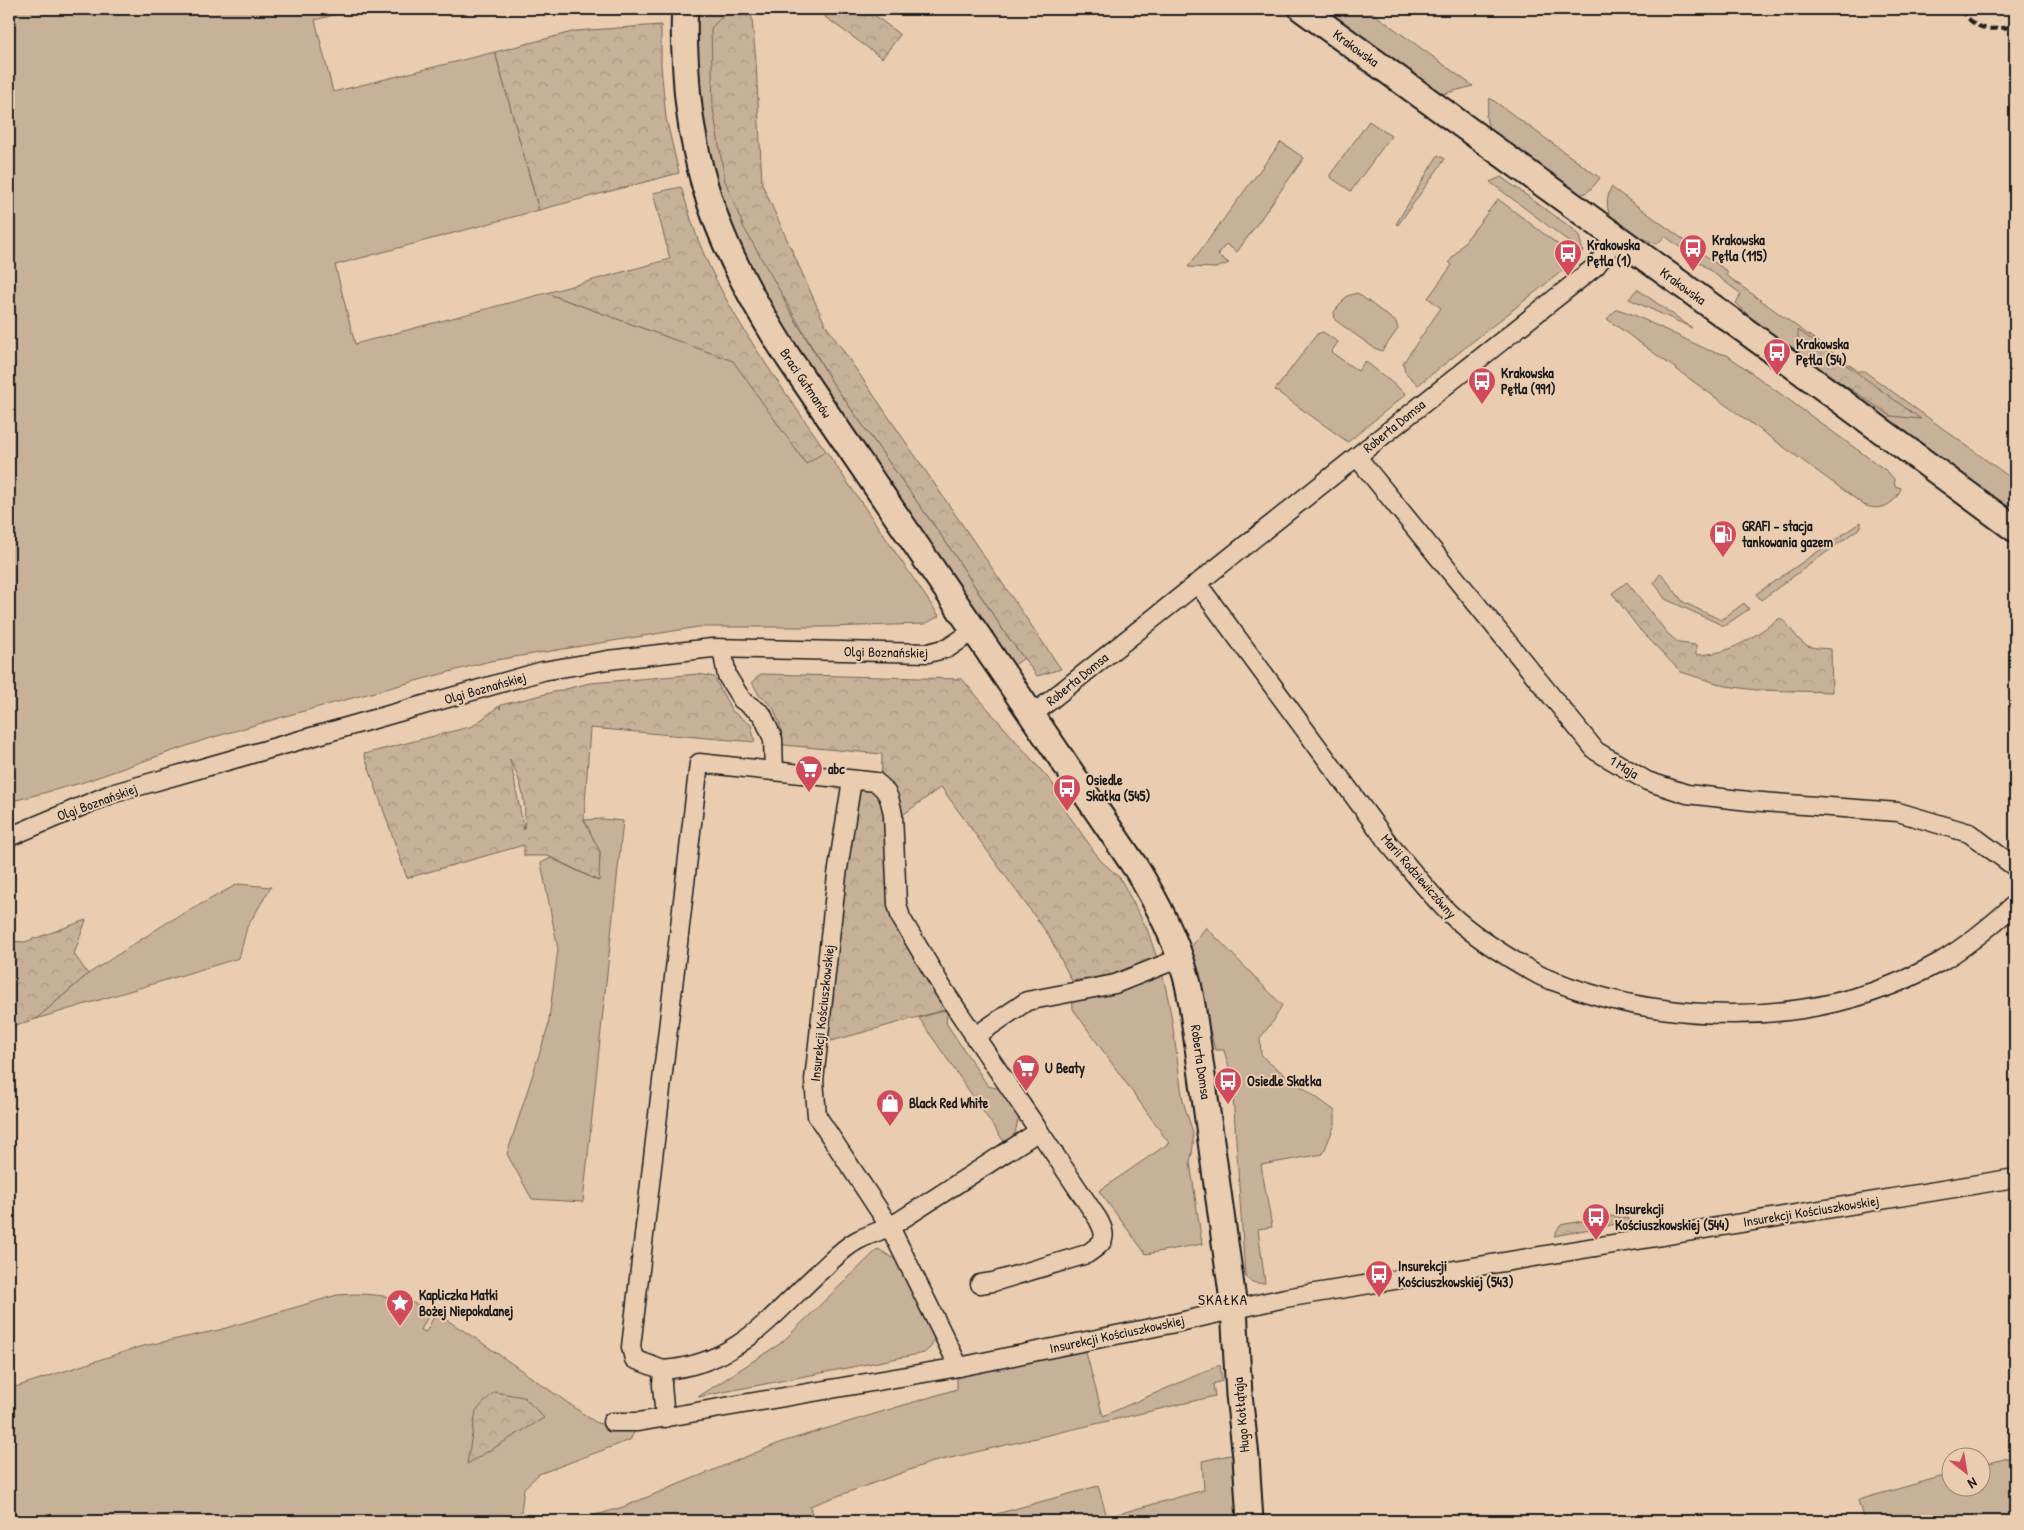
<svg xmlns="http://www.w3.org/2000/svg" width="2024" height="1530" viewBox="0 0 2024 1530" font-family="'Patrick Hand',sans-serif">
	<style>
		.grass { fill: #c8b199; stroke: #72665a }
		.forest { fill: url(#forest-crowns); stroke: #72665a; fill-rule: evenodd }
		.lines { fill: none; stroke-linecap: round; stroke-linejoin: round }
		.street-casing { stroke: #1c1c1c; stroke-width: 21 }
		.secondary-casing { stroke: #1c1c1c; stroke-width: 29 }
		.street { stroke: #eacdb1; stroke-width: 18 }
		.secondary { stroke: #eacdb1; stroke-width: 25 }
		.rail { stroke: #1c1c1c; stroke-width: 4; stroke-dasharray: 8 4; stroke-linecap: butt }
		.labels { text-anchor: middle; stroke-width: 4; stroke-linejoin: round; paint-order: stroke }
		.street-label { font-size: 14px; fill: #1c1c1c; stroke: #eacdb1 }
		.poi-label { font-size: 14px; font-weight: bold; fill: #1c1c1c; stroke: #eacdb1; text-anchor: start }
		.neighbourhood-label { font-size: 15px; letter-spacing: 1px; fill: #1c1c1c; stroke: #eacdb1 }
	</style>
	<defs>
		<pattern id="forest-crowns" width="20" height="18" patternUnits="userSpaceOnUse" patternTransform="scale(1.25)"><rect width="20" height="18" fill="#c8b199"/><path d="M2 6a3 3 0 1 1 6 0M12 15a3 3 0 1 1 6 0" fill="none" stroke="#ab9883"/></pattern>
	</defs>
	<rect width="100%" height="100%" fill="#eacdb1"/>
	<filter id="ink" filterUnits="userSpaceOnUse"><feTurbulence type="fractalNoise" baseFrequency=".02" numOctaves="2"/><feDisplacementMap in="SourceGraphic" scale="10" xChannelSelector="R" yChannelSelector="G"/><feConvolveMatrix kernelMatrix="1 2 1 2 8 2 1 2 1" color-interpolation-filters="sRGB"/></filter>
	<g filter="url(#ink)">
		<g class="grass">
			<polygon points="9,9 356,9 315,20 333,92 495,52 539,210 335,265 355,344 546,293 734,361 806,463 826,451 939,616 925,624 827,627 698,627 490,661 289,715 204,740 81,783 9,802"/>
			<polygon points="695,9 730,9 711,28 785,303 832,382 950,548 1005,633 1024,658 1012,667 833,403 755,285 716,189 701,126"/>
			<polygon points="1319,9 1367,9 1473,86 1439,95"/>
			<path d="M 1490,98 L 1600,178 C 1592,188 1588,195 1575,195 L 1489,131 L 1486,116 Z"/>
			<polygon points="1369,121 1391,136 1351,191 1330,177 1330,175"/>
			<polygon points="1281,142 1304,158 1237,252 1226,244 1218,255 1229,263 1216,268 1188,267"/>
			<polygon points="1438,155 1445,159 1398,225 1396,224"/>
			<polygon points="1501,177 1573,229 1579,236 1583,252 1490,182"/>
			<path d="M 689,182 L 695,187 L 957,624 L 957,629 C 913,564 869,500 824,435 C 768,352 717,281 689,182 Z"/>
			<path d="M 1611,187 L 1728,272 L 1726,275 L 1858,371 L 1864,371 L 2015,481 L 2015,516 L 1777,343 L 1736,303 L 1741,294 L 1665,236 L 1657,244 C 1630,234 1596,224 1611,187 Z"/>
			<polygon points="1498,199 1577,259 1418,385 1405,372 1403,363 1441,308 1428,298 1452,265 1449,262"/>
			<polygon points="1637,289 1692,328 1629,299"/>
			<polygon points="1357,293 1396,322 1398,329 1382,351 1374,348 1335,320 1334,312 1347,296"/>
			<path d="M 1617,309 L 1632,314 L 1708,350 L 1727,355 L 1888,472 L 1894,479 L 1895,486 L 1901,488 C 1895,505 1880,512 1864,505 L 1607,319 Z"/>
			<polygon points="1323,332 1338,342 1331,352 1358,371 1365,361 1406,394 1348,442 1275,390 1317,334"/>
			<polygon points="1861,522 1861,527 1761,600 1756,594"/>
			<polygon points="1661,573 1683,602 1721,620 1744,603 1749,609 1724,626 1665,599 1654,582"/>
			<polygon points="602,819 623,821 583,1202 532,1199 507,1154 548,1027 558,949 541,863 551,858 598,881 600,852 584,820"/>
			<polygon points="238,884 271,887 247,927 239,958 36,1019 88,974 168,922"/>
			<path d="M 1206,927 L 1282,1005 L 1274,1020 L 1260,1038 L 1261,1054 L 1268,1062 L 1335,1111 L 1335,1124 L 1323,1154 L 1261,1165 L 1272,1227 L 1258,1229 L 1265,1283 C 1255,1284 1251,1283 1245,1275 L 1234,1110 L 1230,1071 L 1224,1050 L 1215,1050 L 1189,950 Z"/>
			<path d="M 1162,973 C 1173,1014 1176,1054 1182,1095 C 1187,1124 1199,1129 1190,1162 L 1202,1244 L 1146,1254 L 1099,1191 L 1169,1143 L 1073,1009 L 1072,996 Z"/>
			<polygon points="948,1009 946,1023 988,1086 1004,1090 1019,1116 1015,1133 1005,1143 919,1018"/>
			<polygon points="878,1249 896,1260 934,1337 931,1347 924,1353 698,1397 781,1343"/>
			<path d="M 355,1294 C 382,1294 406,1299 431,1310 L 421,1330 L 426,1332 L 436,1313 L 481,1342 L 595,1422 L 622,1431 L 635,1431 L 630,1440 L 539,1474 L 524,1488 L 520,1521 L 9,1521 L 9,1389 L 139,1347 L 219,1330 L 337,1295 Z"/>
			<polygon points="1085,1349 1103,1416 1220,1365 1222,1381 1213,1384 1215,1396 929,1463 810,1506 813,1521 576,1521 623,1507 782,1442 957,1389 957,1376"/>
			<polygon points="1230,1455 1236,1455 1238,1521 971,1521 1098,1486 1107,1517 1204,1490 1202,1461"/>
			<polygon points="2015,1456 2015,1521 1864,1521 1858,1500 1951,1474 1952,1488 1982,1488 1982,1465"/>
		</g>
		<g class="forest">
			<polygon points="730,9 751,9 756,61 762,184 825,324 1061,669 1037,676 1005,633 950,548 832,382 744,228 725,181 713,109 711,28"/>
			<polygon points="831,9 867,9 900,35 882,58 825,17"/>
			<polygon points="661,25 661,66 666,118 679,173 539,210 495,52 576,31"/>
			<path d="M 681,187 C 688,208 694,232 703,252 C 734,324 782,387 826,451 L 806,464 L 733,361 L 546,293 L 670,259 L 653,193 Z"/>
			<polygon points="1798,330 1921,419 1891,416 1798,354"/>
			<path d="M 1627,582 L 1668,634 L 1679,643 L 1696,645 L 1696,655 C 1733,654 1751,638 1780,618 C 1790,625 1794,636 1804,644 C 1811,649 1823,648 1831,649 L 1832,692 L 1756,690 L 1726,686 L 1681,672 L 1640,630 L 1612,593 Z"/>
			<path d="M 699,674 L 714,677 L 732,711 L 751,725 L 755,742 L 590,728 L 584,820 L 600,852 L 599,881 L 548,856 L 524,856 L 524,845 L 407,878 L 364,754 L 473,726 L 499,706 L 500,709 L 501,705 L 590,683 ZM 510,759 C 522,783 527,803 524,830 Z"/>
			<polygon points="761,674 962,679 1053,784 1065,810 1101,861 1120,878 1147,929 1157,958 1123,973 1072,981 1049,936 941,787 900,817 883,817 890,895 948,1009 824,1043 853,796 859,786 881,792 882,754 783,745 780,725 773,707 759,695 752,682"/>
			<polygon points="86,920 74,954 88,974 36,1019 9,1027 9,941 25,942"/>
			<polygon points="1610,1216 1630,1219 1633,1223 1616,1224 1554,1236 1560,1225"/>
			<polygon points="494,1392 524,1397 544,1418 467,1464 476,1411"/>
		</g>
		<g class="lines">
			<g class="street-casing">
				<g id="street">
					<polyline points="1357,457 1596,751 1647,781 1687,794 1749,801 1898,812 1969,833 2015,867"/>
					<path d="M 1197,583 L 1389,844 C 1409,867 1428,892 1449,913 C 1475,937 1508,958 1539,975 C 1548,980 1558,982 1567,986 C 1596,996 1625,1004 1655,1008 C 1753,1023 1853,1011 1940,962 C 1967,946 1992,925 2015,904"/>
					<polyline points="722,649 727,676 742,700 762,714 773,739 774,771"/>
					<polyline points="1032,715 1596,266 1610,247 1618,239"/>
					<polyline points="9,837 111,794 543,671 608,660 712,648 928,653 948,648 975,630"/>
					<polyline points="974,1037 1027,1001 1115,984 1180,958"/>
					<path d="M 980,1284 L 993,1282 L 1087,1254 C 1105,1242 1108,1238 1098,1219 L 1039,1131"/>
					<path d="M 663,1370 L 634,1359 L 631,1347 L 699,763 L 876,782 C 889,792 890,799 893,815 L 897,904 L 901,918 L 945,992 L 1039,1131 L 890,1227 L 959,1367"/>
					<path d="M 665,1418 L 662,1385 L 663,1370 C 734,1365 768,1320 817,1274 C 830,1263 842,1248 858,1240 C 868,1235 879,1231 890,1227 L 817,1116 L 814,1080 L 837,875 L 852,780"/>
					<polyline points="612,1422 638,1422 959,1367 1175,1323 1285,1298 2015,1178"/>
				</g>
			</g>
			<g class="secondary-casing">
				<g id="secondary">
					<path d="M 685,9 C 683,30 685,52 686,73 C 692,184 729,265 788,357 L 1136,868 C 1157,902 1175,938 1186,976 C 1190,990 1192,1004 1194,1018 L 1234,1308 L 1239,1395 L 1246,1457 L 1250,1521"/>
					<polyline points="1302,9 1776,353 2015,529"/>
				</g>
			</g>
			<use href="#street" class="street"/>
			<use href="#secondary" class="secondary"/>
			<path class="rail" d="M 1961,9 C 1977,33 1990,30 2015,26"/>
		</g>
	</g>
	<defs>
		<g id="bus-pin" transform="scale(1.4375)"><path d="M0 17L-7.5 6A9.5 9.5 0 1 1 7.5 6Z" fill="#d1495b" stroke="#eacdb1"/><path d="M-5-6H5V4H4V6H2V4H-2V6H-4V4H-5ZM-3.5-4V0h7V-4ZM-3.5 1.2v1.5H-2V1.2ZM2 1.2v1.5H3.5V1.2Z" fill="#fff"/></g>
		<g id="fuel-pin" transform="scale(1.4375)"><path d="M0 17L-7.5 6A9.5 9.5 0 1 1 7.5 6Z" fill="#d1495b" stroke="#eacdb1"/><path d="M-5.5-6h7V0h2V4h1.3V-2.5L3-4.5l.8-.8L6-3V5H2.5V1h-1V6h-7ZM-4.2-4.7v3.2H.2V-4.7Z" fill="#fff"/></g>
		<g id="supermarket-pin" transform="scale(1.4375)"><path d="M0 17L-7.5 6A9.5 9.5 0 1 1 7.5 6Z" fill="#d1495b" stroke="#eacdb1"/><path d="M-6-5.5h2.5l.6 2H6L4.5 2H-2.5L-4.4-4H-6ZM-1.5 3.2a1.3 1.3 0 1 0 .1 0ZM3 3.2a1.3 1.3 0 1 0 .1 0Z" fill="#fff"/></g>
		<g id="shop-pin" transform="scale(1.4375)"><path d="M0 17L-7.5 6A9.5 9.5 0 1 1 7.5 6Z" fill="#d1495b" stroke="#eacdb1"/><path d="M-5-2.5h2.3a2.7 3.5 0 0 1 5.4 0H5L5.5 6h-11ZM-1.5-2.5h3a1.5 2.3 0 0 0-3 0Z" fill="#fff"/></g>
		<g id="sight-pin" transform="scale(1.4375)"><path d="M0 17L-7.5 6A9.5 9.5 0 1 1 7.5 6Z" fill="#d1495b" stroke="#eacdb1"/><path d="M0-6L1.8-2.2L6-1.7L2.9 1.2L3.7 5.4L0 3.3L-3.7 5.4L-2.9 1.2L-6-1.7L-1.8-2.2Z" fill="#fff"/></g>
	</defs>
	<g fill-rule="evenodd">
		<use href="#bus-pin" x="1693" y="248"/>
		<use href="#bus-pin" x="1568" y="253"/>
		<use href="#bus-pin" x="1777" y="352"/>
		<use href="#bus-pin" x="1482" y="381"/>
		<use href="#fuel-pin" x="1723" y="534"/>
		<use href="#supermarket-pin" x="809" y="769"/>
		<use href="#bus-pin" x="1067" y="788"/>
		<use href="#supermarket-pin" x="1026" y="1068"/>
		<use href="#bus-pin" x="1228" y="1081"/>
		<use href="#shop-pin" x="890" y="1103"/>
		<use href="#bus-pin" x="1596" y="1217"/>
		<use href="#bus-pin" x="1379" y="1274"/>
		<use href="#sight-pin" x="400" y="1303"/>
	</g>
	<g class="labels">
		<g class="street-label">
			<text transform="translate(1356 48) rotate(36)" y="5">Krakowska</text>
			<text transform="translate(1683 286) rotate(36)" y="5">Krakowska</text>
			<text transform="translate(806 383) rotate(56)" y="5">Braci Gutmanów</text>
			<text transform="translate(1394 426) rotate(-39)" y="5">Roberta Domsa</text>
			<text transform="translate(886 652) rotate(1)" y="5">Olgi Boznańskiej</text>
			<text transform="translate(1077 679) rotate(-39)" y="5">Roberta Domsa</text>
			<text transform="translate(485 688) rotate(-16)" y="5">Olgi Boznańskiej</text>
			<text transform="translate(1624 767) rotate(31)" y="5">1 Maja</text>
			<text transform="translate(97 802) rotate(-20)" y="5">Olgi Boznańskiej</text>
			<text transform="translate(1419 876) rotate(49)" y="5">Marii Rodziewiczówny</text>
			<text transform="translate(822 1013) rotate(-84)" y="5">Insurekcji Kościuszkowskiej</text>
			<text transform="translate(1201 1062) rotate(82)" y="5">Roberta Domsa</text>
			<text transform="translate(1811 1211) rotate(-9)" y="5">Insurekcji Kościuszkowskiej</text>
			<text transform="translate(1117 1334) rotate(-12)" y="5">Insurekcji Kościuszkowskiej</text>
			<text transform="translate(1241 1415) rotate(-95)" y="5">Hugo Kołłątaja</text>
		</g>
		<g class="poi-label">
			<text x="1712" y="245">Krakowska<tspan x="1712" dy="16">Pętla (115)</tspan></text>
			<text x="1587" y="250">Krakowska<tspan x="1587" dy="16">Pętla (1)</tspan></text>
			<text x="1796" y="349">Krakowska<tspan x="1796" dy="16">Pętla (54)</tspan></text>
			<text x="1501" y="378">Krakowska<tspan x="1501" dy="16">Pętla (991)</tspan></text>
			<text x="1742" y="531">GRAFI - stacja<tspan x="1742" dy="16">tankowania gazem</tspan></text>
			<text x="828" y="774">abc</text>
			<text x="1086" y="785">Osiedle<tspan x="1086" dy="16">Skałka (545)</tspan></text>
			<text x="1045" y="1073">U Beaty</text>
			<text x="1247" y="1086">Osiedle Skałka</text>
			<text x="909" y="1108">Black Red White</text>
			<text x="1615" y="1214">Insurekcji<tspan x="1615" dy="16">Kościuszkowskiej (544)</tspan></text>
			<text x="1398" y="1271">Insurekcji<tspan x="1398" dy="16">Kościuszkowskiej (543)</tspan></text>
			<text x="419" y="1300">Kapliczka Matki<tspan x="419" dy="16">Bożej Niepokalanej</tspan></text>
		</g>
		<g class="neighbourhood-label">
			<text x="1223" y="1305">SKAŁKA</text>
		</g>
	</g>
	<rect width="2024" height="1530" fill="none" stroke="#eacdb1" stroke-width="30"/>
	<rect x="15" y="15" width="1994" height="1500" fill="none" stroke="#1c1c1c" stroke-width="2" filter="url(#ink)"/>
	<g transform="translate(1966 1472) rotate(149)"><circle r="24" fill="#eacdb1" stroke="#988675"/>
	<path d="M0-4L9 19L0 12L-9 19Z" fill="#d1495b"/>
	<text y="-8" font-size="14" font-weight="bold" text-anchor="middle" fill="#1c1c1c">N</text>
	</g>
</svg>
